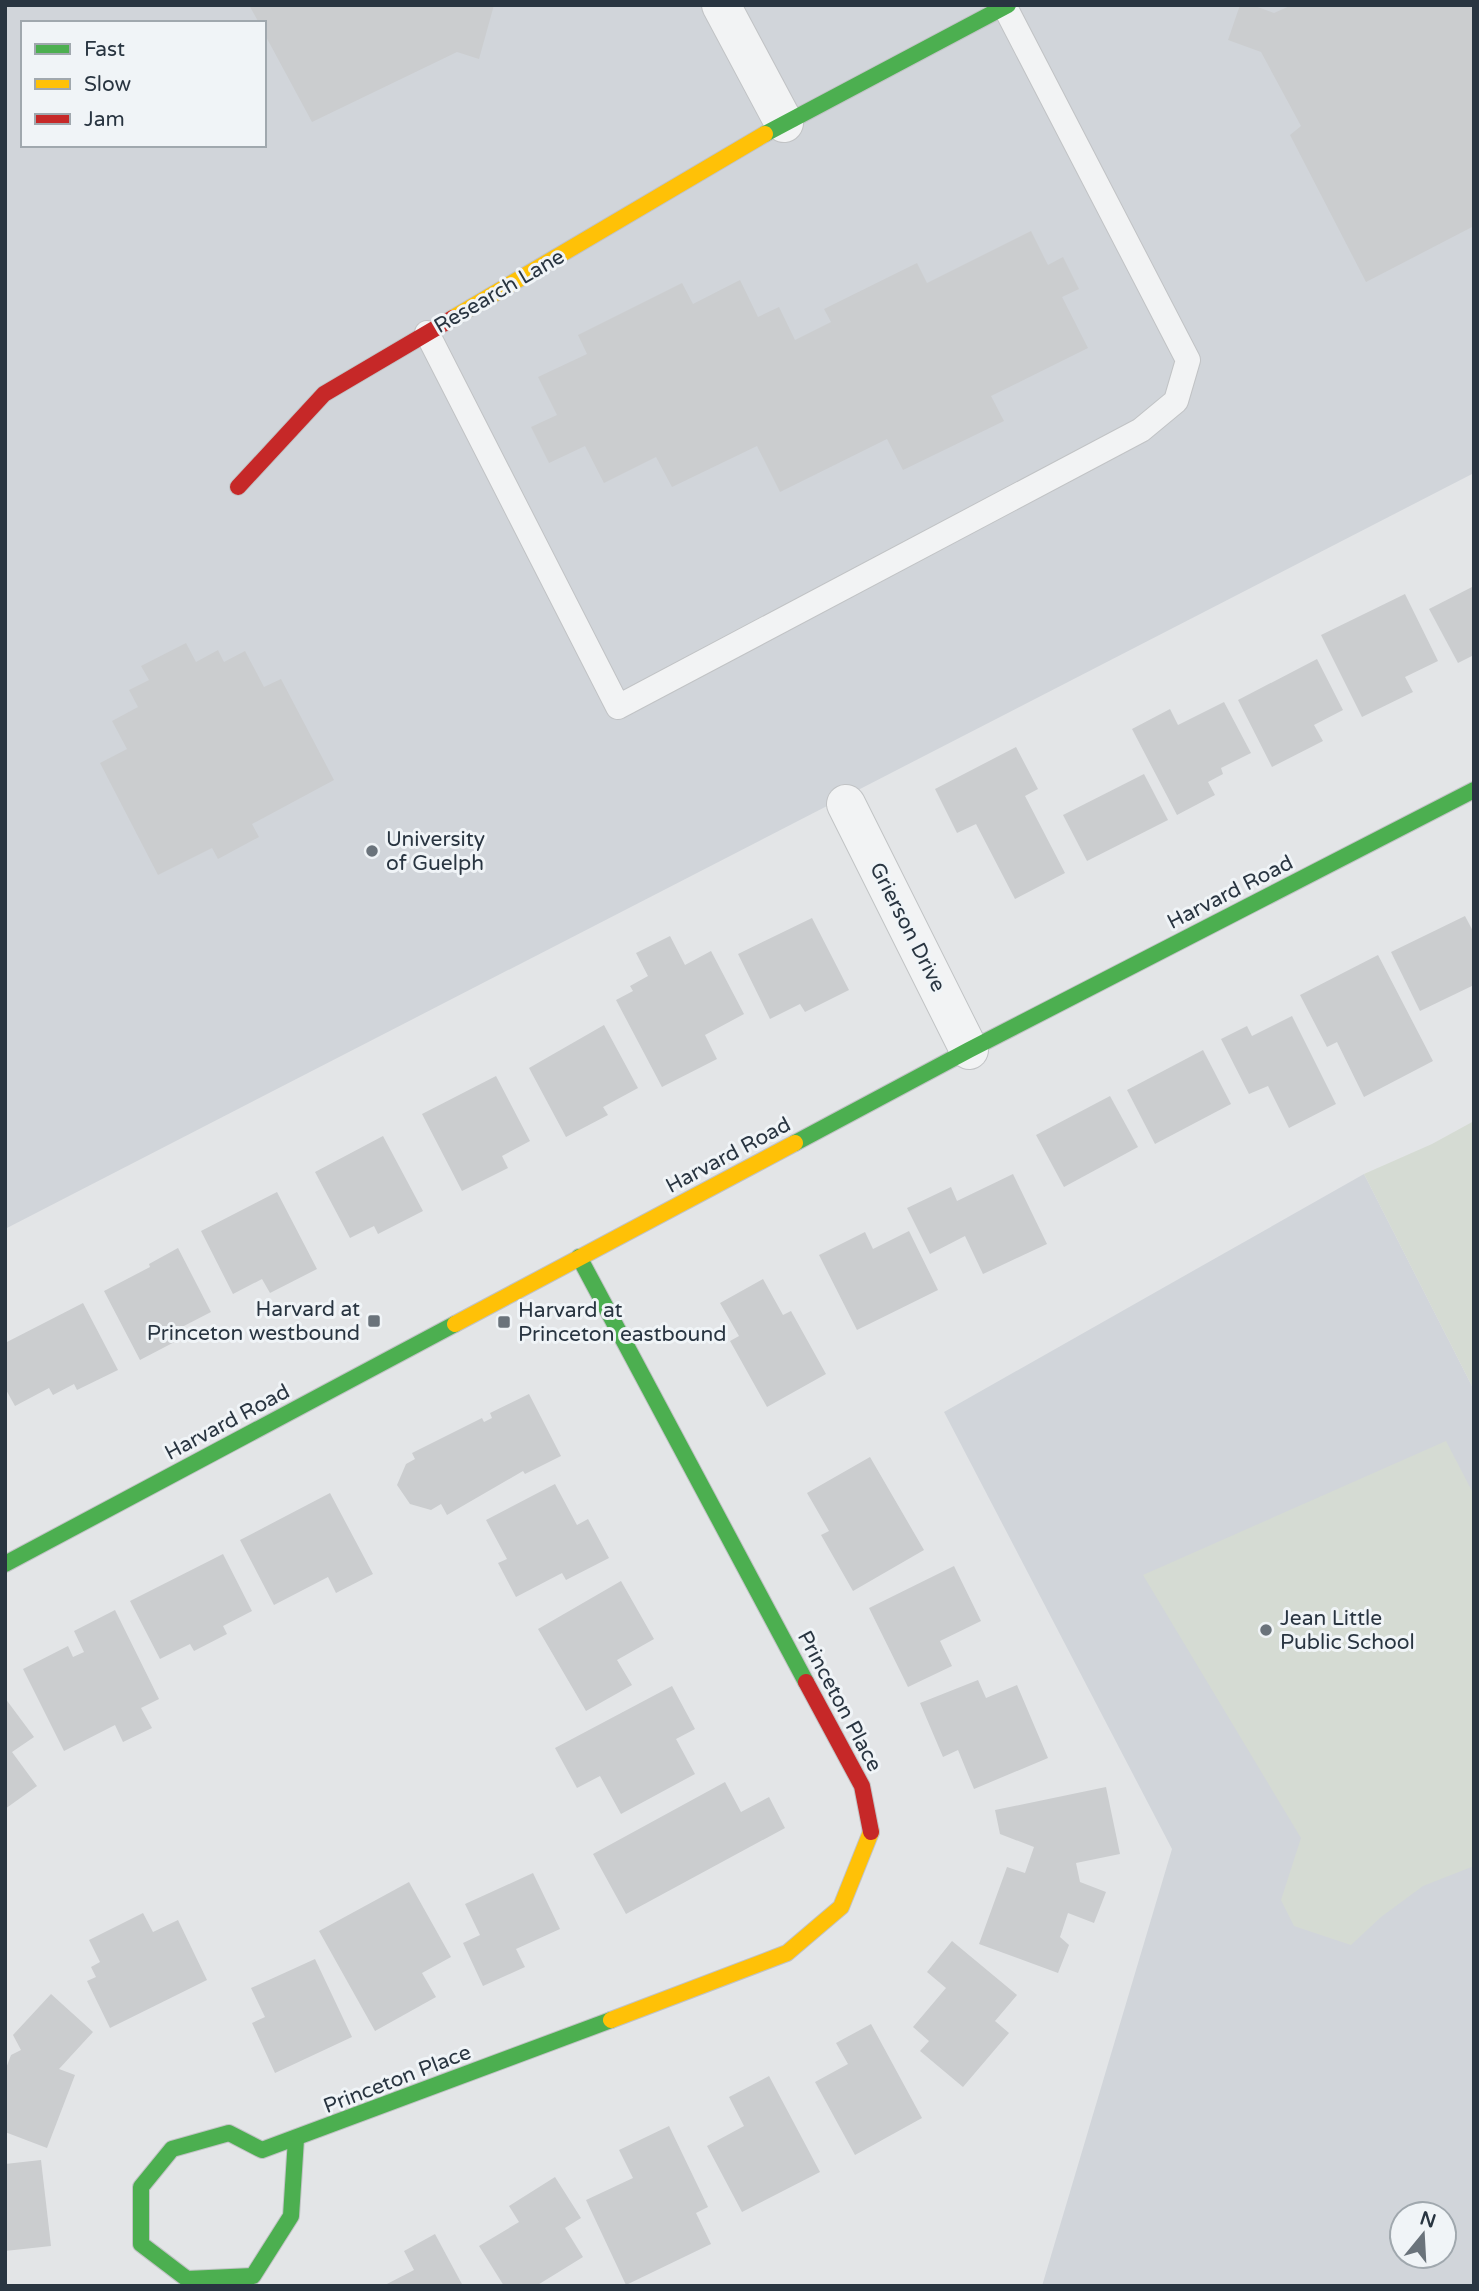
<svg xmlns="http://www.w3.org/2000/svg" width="1479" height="2291" viewBox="0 0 1479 2291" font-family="'Varela Round',sans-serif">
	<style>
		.built { fill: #d1d5da; fill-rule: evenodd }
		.green { fill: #d5dbd3 }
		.building { fill: #cbcdcf }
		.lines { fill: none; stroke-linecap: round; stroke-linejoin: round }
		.lane-casing { stroke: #c1c3c5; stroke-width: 26 }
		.street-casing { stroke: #c1c3c5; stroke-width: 40 }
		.fast-casing { stroke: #c1c3c5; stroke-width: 18 }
		.slow-casing { stroke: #c1c3c5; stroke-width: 18 }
		.jam-casing { stroke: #c1c3c5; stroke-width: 18 }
		.lane { stroke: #f2f3f4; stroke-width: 24 }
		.street { stroke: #f2f3f4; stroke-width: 38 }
		.fast { stroke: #4caf50; stroke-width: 16 }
		.slow { stroke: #ffc107; stroke-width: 16 }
		.jam { stroke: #c62828; stroke-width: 16 }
		.poi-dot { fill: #6a737b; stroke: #f0f4f7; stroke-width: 2.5 }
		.labels { text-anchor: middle; stroke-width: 6; stroke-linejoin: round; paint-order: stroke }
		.street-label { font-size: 21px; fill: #293541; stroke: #f0f4f7 }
		.poi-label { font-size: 21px; fill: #293541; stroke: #f0f4f7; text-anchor: start }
	</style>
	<rect width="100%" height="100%" fill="#e3e5e7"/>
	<g class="built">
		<path d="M 5,5 L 1474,5 L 1474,473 L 5,1229 ZM 23,23 L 264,23 L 264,145 L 23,145 Z"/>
		<path d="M 1364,1174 L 1474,1390 L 1474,2286 L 1042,2286 L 1172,1849 L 944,1412 ZM 1402,2214 L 1444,2214 L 1444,2256 L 1402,2256 Z"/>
	</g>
	<g class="green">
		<polygon points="1474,1121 1474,1390 1364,1174 1432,1144"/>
		<polygon points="1446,1441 1474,1495 1474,1866 1423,1886 1381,1917 1351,1945 1294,1926 1281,1900 1301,1838 1143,1575"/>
	</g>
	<g class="building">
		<polygon points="249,5 494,5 479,59 457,52 312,122 264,33 264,23 259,23"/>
		<polygon points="1240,5 1252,5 1274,13 1292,5 1474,5 1474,226 1366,282 1290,135 1301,126 1261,52 1228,40"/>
		<polygon points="1031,231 1048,265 1063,257 1079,289 1062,297 1088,348 991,396 1004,421 903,470 887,439 780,492 757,446 672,487 656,457 604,483 585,446 549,463 531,427 557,415 538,377 587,354 578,335 682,283 693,304 740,280 758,317 779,307 795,340 831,322 824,309 917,263 927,283"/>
		<polygon points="1474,586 1474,655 1458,663 1429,609"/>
		<polygon points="1405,594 1438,661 1405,677 1413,692 1362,717 1321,635"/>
		<polygon points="186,643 196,662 218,650 224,662 245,651 264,687 281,679 334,780 252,824 259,837 218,859 212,848 158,875 100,763 127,749 112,721 138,707 129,690 149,680 141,666"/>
		<polygon points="1317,659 1343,710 1314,725 1323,741 1272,767 1238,700"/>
		<polygon points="1224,702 1251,753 1221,768 1223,774 1208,782 1215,795 1177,815 1132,729 1170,709 1178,725"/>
		<polygon points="1016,747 1038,789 1025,796 1065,873 1015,899 976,824 957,833 935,789"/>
		<polygon points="1144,774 1168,820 1087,861 1063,815"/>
		<polygon points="1465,916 1474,933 1474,985 1420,1011 1391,952"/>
		<polygon points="812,918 849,990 805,1012 800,1004 770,1019 738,954"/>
		<polygon points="670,936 685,965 711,951 744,1014 705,1035 717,1059 662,1087 616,1000 633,991 630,986 648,976 636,953"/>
		<polygon points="1378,955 1433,1061 1364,1097 1337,1042 1327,1047 1300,995"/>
		<polygon points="1292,1016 1336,1104 1289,1128 1268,1086 1249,1094 1221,1039 1247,1026 1252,1036"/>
		<polygon points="604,1025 638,1088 603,1107 608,1115 566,1137 529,1068"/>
		<polygon points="1203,1050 1231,1104 1155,1144 1127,1090"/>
		<polygon points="496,1076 530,1141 502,1156 508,1168 462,1191 422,1114"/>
		<polygon points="1110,1096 1138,1147 1064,1187 1036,1135"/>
		<polygon points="383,1136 423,1211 378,1234 374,1226 350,1238 315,1172"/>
		<polygon points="1013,1174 1047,1244 983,1274 965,1236 930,1254 907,1208 951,1187 957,1201"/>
		<polygon points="277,1192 317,1269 270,1293 262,1279 233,1294 201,1231"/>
		<polygon points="909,1231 938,1290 857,1330 819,1255 865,1232 873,1249"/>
		<polygon points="178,1248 211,1312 180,1328 184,1337 140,1360 104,1291 150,1267 149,1264"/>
		<polygon points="763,1279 783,1315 791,1311 826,1374 767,1407 730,1341 739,1336 720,1303"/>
		<polygon points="83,1303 118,1370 77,1390 74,1384 53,1395 49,1388 15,1406 5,1388 5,1343"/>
		<polygon points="529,1394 561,1456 525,1474 523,1471 447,1515 441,1504 431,1510 410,1504 397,1485 406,1464 415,1459 412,1453 482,1418 484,1422 492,1418 490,1413"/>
		<polygon points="870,1457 924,1550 853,1591 821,1535 829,1531 807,1493"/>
		<polygon points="555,1484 577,1525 588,1519 609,1558 566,1580 562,1573 516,1597 498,1563 507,1559 486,1520"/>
		<polygon points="330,1493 373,1574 336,1593 328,1577 274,1605 240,1540"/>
		<polygon points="223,1554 252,1611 223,1626 227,1634 194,1651 190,1644 160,1659 130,1601"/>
		<polygon points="954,1566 981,1621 940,1641 952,1666 908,1687 869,1608"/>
		<polygon points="621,1581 654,1639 617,1660 632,1685 586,1711 538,1629"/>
		<polygon points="115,1610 159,1699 141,1708 152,1728 123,1742 115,1725 64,1751 23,1669 68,1646 73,1657 84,1652 74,1631"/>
		<polygon points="978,1680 986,1698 1017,1685 1048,1758 974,1789 958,1750 943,1757 920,1703"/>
		<polygon points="672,1686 695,1729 676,1739 695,1774 621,1814 600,1776 577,1788 555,1748"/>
		<polygon points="5,1698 34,1737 12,1752 37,1786 5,1809"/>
		<polygon points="725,1782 741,1812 769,1797 785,1828 626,1914 593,1854"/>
		<polygon points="1106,1787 1120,1854 1076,1863 1080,1882 1106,1892 1094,1923 1068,1913 1060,1937 1069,1945 1058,1973 979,1944 1007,1867 1025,1873 1034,1847 1000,1834 995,1810"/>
		<polygon points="533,1873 560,1929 516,1949 525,1967 483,1986 463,1943 480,1935 465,1904"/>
		<polygon points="409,1882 451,1957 422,1973 436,1997 375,2031 319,1931"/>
		<polygon points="143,1913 153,1932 178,1920 207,1980 110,2028 87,1981 96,1977 91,1967 100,1962 89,1940"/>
		<polygon points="952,1941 1017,1995 995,2021 1009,2033 963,2087 920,2051 929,2041 913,2027 946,1988 927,1972"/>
		<polygon points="315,1959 352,2037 275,2073 252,2023 265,2017 251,1988"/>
		<polygon points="51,1994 93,2032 59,2069 75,2075 47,2148 5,2132 5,2071 11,2055 21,2050 13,2035"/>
		<polygon points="871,2024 922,2118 855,2155 815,2082 848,2064 836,2043"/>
		<polygon points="769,2076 820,2172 742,2212 707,2146 744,2126 729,2097"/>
		<polygon points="669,2126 708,2207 696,2213 711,2244 626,2285 586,2200 633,2178 619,2150"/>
		<polygon points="41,2160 51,2246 5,2251 5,2164"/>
		<polygon points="555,2177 581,2218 565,2228 583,2257 536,2286 504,2286 479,2246 519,2222 509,2206"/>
		<polygon points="435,2234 463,2286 383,2286 414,2270 404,2251"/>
	</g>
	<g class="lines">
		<g class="lane-casing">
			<polyline id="lane" points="427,333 618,707 1141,430 1176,401 1188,360 1005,7"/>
		</g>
		<g class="street-casing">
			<g id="street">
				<polyline points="721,5 784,123"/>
				<polyline points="846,804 969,1050"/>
			</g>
		</g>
		<g class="fast-casing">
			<g id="fast">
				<polyline points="765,134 1008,5"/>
				<polyline points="795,1143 969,1050 1474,790"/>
				<polyline points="579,1257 806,1682"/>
				<polyline points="5,1564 455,1324"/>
				<polyline points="296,2139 291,2216 253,2276 187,2279 141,2244 141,2187 172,2149 229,2133 262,2150 611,2020"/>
			</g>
		</g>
		<g class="slow-casing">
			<g id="slow">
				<polyline points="453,318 765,134"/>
				<polyline points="455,1324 795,1143"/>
				<polyline points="611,2020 787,1953 841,1907 871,1832"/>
			</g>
		</g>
		<g class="jam-casing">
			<g id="jam">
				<polyline points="238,487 324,394 453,318"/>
				<polyline points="806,1682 862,1786 871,1832"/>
			</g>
		</g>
		<use href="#lane" class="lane"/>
		<use href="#street" class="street"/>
		<use href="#fast" class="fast"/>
		<use href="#slow" class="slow"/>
		<use href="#jam" class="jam"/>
	</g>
	<g class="poi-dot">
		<circle cx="372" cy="851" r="7"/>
		<rect x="367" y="1314" width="14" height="14" rx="3.5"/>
		<rect x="497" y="1315" width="14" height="14" rx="3.5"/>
		<circle cx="1266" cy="1630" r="7"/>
	</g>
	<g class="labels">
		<g class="street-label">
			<text transform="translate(499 291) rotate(-30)" y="7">Research Lane</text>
			<text transform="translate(1230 892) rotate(-27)" y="7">Harvard Road</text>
			<text transform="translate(908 927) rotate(63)" y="7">Grierson Drive</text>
			<text transform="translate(728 1155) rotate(-28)" y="7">Harvard Road</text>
			<text transform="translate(227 1422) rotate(-28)" y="7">Harvard Road</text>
			<text transform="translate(840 1701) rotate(62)" y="7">Princeton Place</text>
			<text transform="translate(397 2079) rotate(-21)" y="7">Princeton Place</text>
		</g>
		<g class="poi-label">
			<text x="386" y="846">University<tspan x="386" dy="24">of Guelph</tspan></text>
			<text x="360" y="1316" text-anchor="end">Harvard at<tspan x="360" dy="24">Princeton westbound</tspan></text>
			<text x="518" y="1317">Harvard at<tspan x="518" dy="24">Princeton eastbound</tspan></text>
			<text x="1280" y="1625">Jean Little<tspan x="1280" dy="24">Public School</tspan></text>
		</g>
	</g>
	<rect width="1479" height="2291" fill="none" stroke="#293541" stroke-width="14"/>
	<rect x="21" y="21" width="245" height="126" fill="#f0f4f7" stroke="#a0a8ae" stroke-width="2"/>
	<rect x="35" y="44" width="35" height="10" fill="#4caf50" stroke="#a0a8ae" stroke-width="2"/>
	<text x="84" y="56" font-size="21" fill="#293541">Fast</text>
	<rect x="35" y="79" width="35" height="10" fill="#ffc107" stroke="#a0a8ae" stroke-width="2"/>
	<text x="84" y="91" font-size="21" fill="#293541">Slow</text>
	<rect x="35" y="114" width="35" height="10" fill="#c62828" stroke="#a0a8ae" stroke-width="2"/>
	<text x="84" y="126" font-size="21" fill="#293541">Jam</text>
	<g transform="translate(1423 2235) rotate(18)"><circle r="33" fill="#f0f4f7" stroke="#a0a8ae" stroke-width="2"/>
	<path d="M0-5L12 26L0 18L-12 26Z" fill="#6a737b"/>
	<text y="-10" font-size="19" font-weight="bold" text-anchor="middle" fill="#293541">N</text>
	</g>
</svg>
